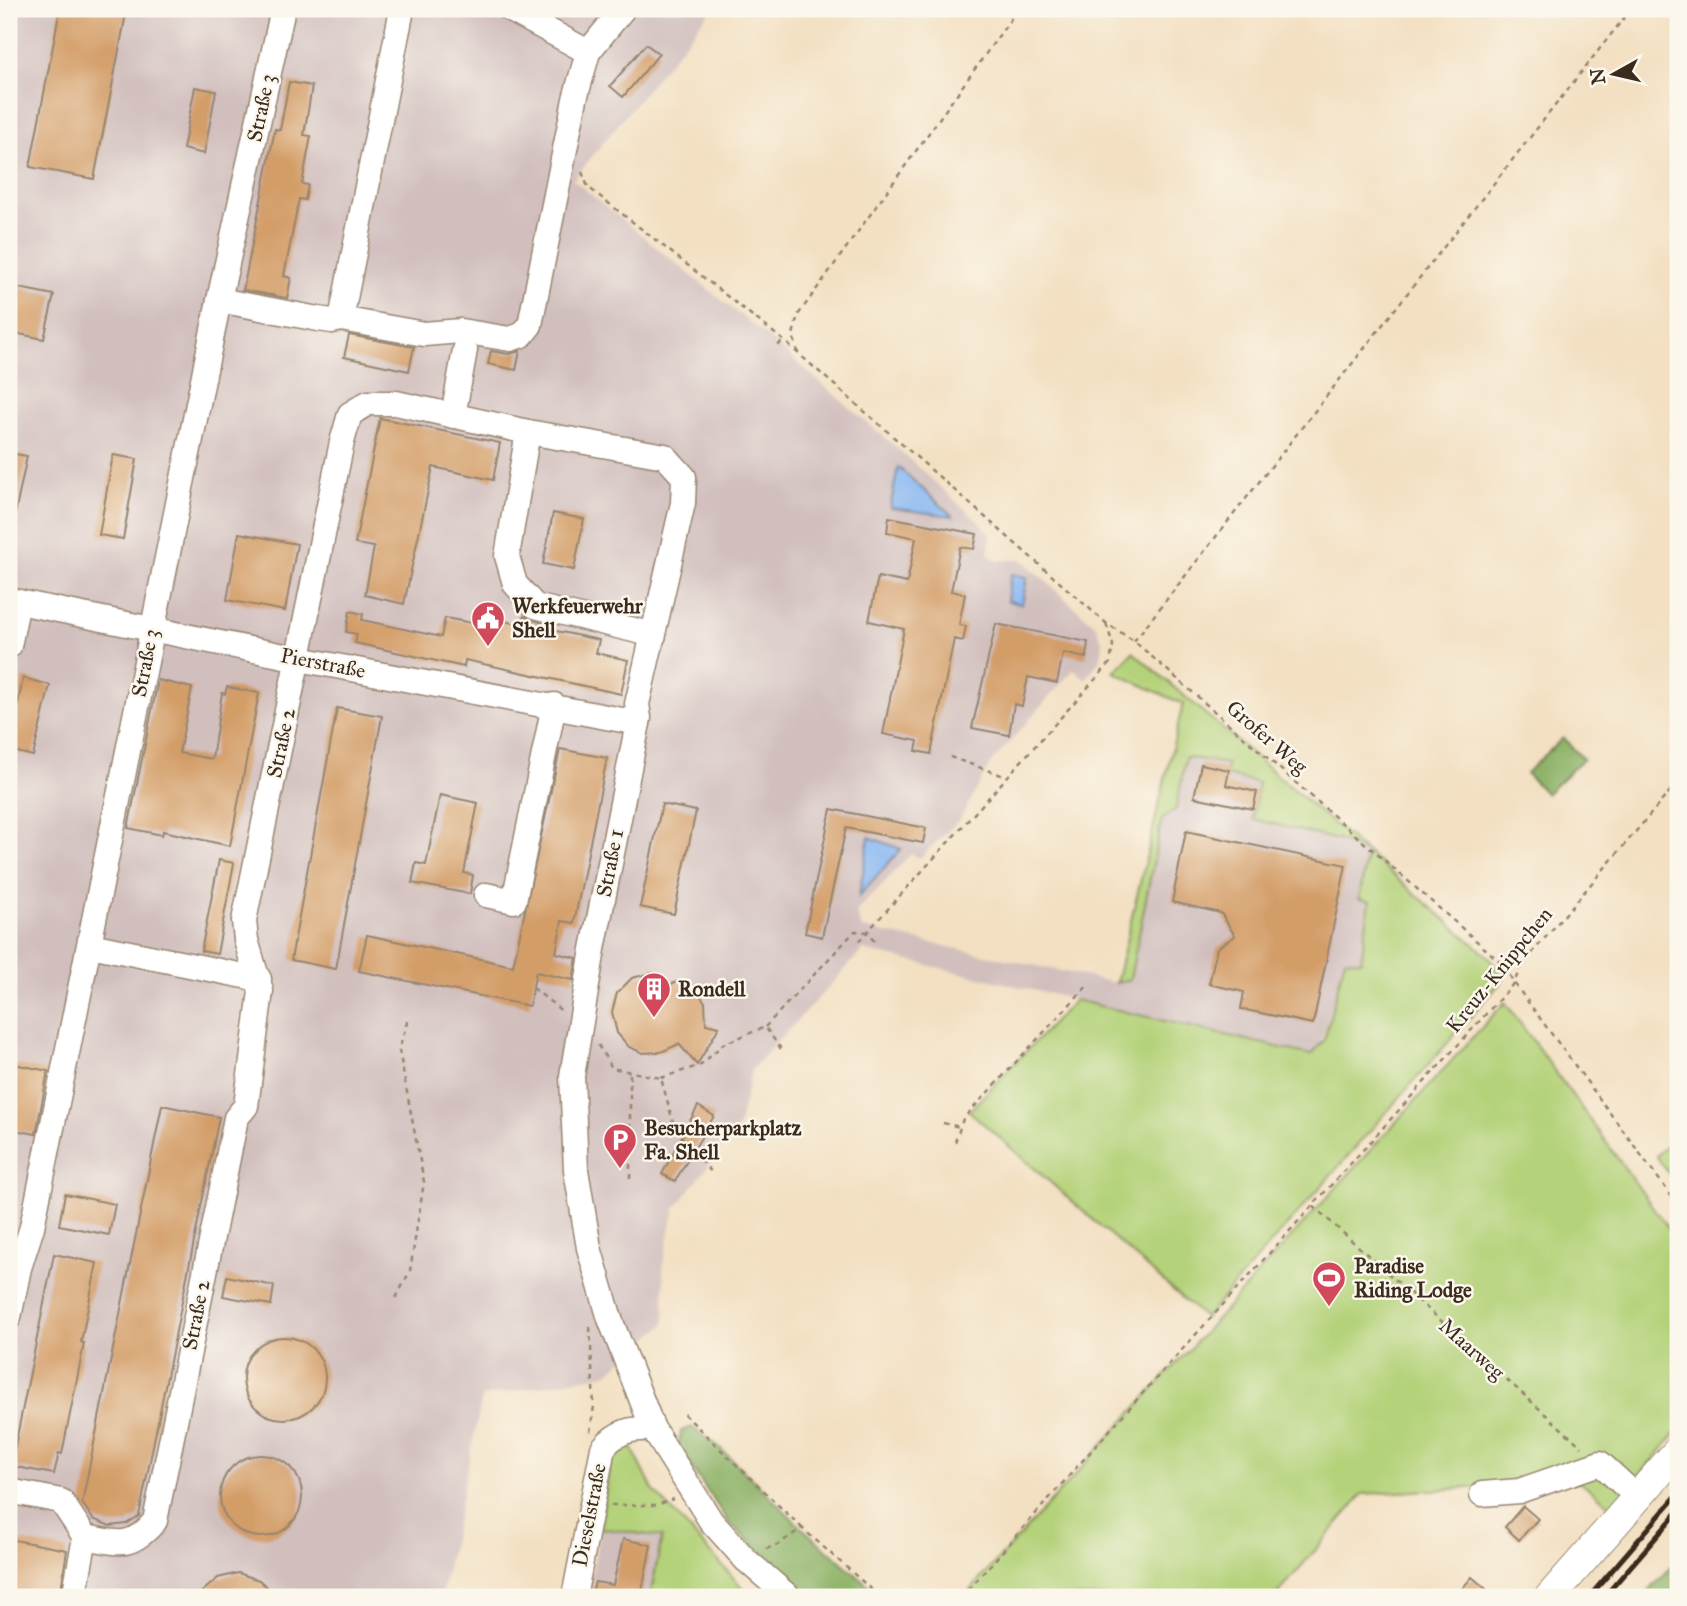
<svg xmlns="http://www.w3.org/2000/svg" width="1687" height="1606" viewBox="0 0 1687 1606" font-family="'IM FELL Great Primer',serif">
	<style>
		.industrial { fill: #d1bfbe }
		.green { fill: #b4d279; stroke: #787e4c; stroke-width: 2 }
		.forest { fill: #8fb469; stroke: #656f44; stroke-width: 2 }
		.water { fill: #87b7f2; stroke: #617088; stroke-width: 2 }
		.building { fill: #d39d67 }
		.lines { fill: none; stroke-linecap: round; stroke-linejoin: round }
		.minor-casing { stroke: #978570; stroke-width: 27 }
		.major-casing { stroke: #978570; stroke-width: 32 }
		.path { stroke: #978570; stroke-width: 2.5; stroke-dasharray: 5 5; stroke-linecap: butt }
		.minor { stroke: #fff; stroke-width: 24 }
		.major { stroke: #fff; stroke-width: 30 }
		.rail { stroke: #3b2a1e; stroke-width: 5 }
		.labels { text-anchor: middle; stroke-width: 5; stroke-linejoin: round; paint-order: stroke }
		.street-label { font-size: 21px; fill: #3b2a1e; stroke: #fbf7ec }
		.poi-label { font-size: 21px; font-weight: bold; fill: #3b2a1e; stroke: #fbf7ec; text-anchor: start }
	</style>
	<rect width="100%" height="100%" fill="#fbf7ec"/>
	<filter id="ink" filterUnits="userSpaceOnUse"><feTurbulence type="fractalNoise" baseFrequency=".0143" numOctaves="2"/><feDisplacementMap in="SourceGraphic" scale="14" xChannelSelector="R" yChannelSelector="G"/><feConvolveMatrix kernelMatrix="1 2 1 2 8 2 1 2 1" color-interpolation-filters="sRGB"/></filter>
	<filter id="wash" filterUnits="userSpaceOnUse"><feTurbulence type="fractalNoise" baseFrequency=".00686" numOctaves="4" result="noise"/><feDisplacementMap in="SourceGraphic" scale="28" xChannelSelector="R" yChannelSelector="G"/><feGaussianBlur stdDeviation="1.57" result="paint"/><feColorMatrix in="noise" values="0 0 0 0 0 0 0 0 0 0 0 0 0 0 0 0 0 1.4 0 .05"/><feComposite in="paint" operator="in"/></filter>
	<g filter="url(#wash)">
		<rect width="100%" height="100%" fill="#f3e0c2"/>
		<g class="industrial">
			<polygon points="9,9 712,9 573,180 765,335 898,449 991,533 988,554 998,561 1021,559 1097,627 1103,643 1101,658 1086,679 1074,669 991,763 960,819 920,858 911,854 856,912 862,928 1116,983 1129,979 1162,819 1176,809 1186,757 1228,765 1226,775 1258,783 1367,853 1359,899 1370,901 1361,962 1345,959 1319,1049 1311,1055 863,950 752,1069 738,1127 675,1209 663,1264 665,1324 606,1374 482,1397 441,1597 9,1597"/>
			<polygon points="600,1528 663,1536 650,1597 587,1597"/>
		</g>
		<g class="green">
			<polygon points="1133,652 1489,957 1504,979 1205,1318 969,1111 1075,1000 1311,1055 1324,1040 1345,959 1361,961 1370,901 1359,899 1367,853 1345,842 1253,819 1258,783 1226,775 1227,764 1186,757 1176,809 1162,819 1130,979 1116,983 1183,704 1114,672"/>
			<polygon points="1505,1002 1678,1242 1678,1431 1612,1507 1564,1468 1502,1486 1363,1494 1275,1597 964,1597"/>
			<polygon points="1676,1136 1678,1139 1678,1186 1656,1156"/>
			<polygon points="629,1442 653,1490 751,1597 650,1597 662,1537 600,1528 612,1453"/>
		</g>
		<g class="forest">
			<polygon points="1563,738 1583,759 1546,794 1526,773"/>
			<polygon points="692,1427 720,1448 802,1528 882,1597 812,1597 729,1523 678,1447 681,1431"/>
			<polygon points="1678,1559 1678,1597 1644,1597"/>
		</g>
		<g class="water">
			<polygon points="898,467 953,516 890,508"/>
			<polygon points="1011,574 1027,577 1022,604 1007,601"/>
			<polygon points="869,837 901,849 859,896"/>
		</g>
		<g id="blocks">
			<g class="building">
				<polygon points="60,9 127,9 94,179 30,167"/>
				<polygon points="646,44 659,54 623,97 610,86"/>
				<polygon points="289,82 312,86 304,135 311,136 302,184 308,185 305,200 299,199 284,276 291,278 287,298 243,290 275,129 280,130"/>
				<polygon points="195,87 216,91 204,154 183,149"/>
				<polygon points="9,286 54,295 44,339 9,332"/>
				<polygon points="349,335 414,347 409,371 344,357"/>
				<polygon points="491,351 508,354 520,351 516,370 488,364"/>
				<polygon points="380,418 500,443 493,480 433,467 404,604 365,595 374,547 355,544"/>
				<polygon points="9,453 27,456 15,514 9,513"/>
				<polygon points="113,455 137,459 123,539 99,535"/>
				<polygon points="553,513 584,519 574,570 543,564"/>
				<polygon points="889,517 977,534 974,549 960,547 951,591 965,594 959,625 966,626 963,641 954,639 931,754 916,751 918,741 883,734 904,629 869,621 878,577 907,583 916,538 887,532"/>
				<polygon points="239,533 297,544 285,611 227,600"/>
				<polygon points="350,611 363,614 362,620 441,637 445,618 472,623 474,614 521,625 524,616 548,625 547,629 599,640 596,653 628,660 621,694 465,660 464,667 355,643 357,634 346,632"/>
				<polygon points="996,624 1088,642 1086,658 1063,653 1057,683 1028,677 1022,706 1014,704 1009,735 972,728"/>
				<polygon points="23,678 50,685 33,756 9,750"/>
				<polygon points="158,680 192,688 179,753 212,759 222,693 225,694 227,687 259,693 230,846 163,831 162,835 128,828"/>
				<polygon points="337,708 382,716 336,969 291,960"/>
				<polygon points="560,749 607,758 574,923 562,921 556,953 577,958 573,980 536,972 529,1006 359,971 367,935 513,966"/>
				<polygon points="1201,764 1229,770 1226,785 1257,792 1253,809 1194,797"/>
				<polygon points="440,795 478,803 464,873 473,875 470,894 412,883 416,863 426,865"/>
				<polygon points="662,804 696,811 674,914 640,907"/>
				<polygon points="831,809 926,828 923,843 846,828 822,937 805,933"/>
				<polygon points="1186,831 1346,865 1313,1024 1241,1009 1244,992 1209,984 1217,948 1235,936 1221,913 1172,902"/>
				<polygon points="219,860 234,863 217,954 201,951"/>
				<polygon points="652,973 648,993 679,981 692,985 705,1002 706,1024 719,1027 697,1065 679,1044 661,1052 643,1053 629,1047 617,1033 612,1012 617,993 632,978"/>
				<polygon points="9,1063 48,1071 36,1134 9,1129"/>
				<polygon points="162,1105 219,1117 139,1516 126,1524 110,1526 93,1519 82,1503"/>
				<polygon points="698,1106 714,1116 675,1181 662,1174"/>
				<polygon points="65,1194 115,1204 109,1235 59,1225"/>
				<polygon points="54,1254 97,1263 81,1342 84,1343 81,1359 62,1454 59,1453 54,1474 11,1466"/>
				<polygon points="227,1276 274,1286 271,1305 223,1296"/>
				<circle cx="284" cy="1378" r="41"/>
				<circle cx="261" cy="1496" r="41"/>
				<polygon points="1523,1506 1538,1519 1519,1540 1505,1527"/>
				<polygon points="9,1539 67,1550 60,1597 9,1597"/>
				<polygon points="623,1539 651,1545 641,1597 591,1597 595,1582 613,1585"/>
				<polygon points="238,1573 259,1580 278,1597 196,1597 218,1578"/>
				<polygon points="1472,1577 1479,1583 1495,1597 1468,1597 1460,1591"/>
			</g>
		</g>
	</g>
	<g filter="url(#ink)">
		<use href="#blocks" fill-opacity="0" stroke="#978570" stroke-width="2"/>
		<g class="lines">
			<g class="minor-casing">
				<g id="minor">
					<polyline points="509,9 588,52 623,9"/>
					<polyline points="219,300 318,319 332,321 341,319 402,9"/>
					<polyline points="341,319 424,334 461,331 510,339 522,335 530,325 575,99 588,52"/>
					<polyline points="453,416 465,350"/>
					<polyline points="528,432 507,556 515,584 535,606 654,635"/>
					<polyline points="9,600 299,659 638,723"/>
					<polyline points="9,646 18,602"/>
					<polyline points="486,895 514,901 554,705"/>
					<polyline points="90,945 259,979"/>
					<polyline points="9,1317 19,1268 32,1227 219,300 283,9"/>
					<polyline points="9,1491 61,1501 85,1537"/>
					<polyline points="1482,1494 1519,1491 1600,1463 1637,1497"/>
					<path d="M 74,1597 L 85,1537 C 119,1543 130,1550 155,1521 L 236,1118 L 246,1106 L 261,991 L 246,940 L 244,921 L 342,442 L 350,414 L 368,403 L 396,403 L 528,432 L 665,456 L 684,477 L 683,503 L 637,704 L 639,718 L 593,949 L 572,1076 L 576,1170 L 589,1248 L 610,1319 L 653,1429 L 711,1521 L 746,1560 L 789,1597"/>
					<path d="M 574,1597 L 603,1448 C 617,1431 632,1428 653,1429"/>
				</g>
			</g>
			<g class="major-casing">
				<polyline id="major" points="1550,1597 1678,1451"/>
			</g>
			<g class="path">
				<polyline points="582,172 588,187 783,340 1106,623 1134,641 1504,965 1514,983 1678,1205"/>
				<polyline points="778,346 783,340"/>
				<polyline points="798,353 793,335 798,315 1018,9"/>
				<polyline points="1134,641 1631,9"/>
				<polyline points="950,757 1007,777"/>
				<polyline points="859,941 1110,663 1113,645 1106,623"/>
				<polyline points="533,988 563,1012"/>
				<polyline points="765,1027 855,931 866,932 876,943"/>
				<polyline points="598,1045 612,1068 661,1078 675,1129 713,1174"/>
				<polyline points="630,1074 630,1184"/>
				<polyline points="661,1078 701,1065 723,1044 765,1027 781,1049"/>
				<polyline points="943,1123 960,1127"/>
				<polyline points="955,1142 963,1119 1087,986"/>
				<polyline points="1313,1206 1582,1447"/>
				<polyline points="396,1298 410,1271 424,1182 399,1050 408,1019"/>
				<polyline points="590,1327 594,1406 590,1432"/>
				<polyline points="684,1414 802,1528"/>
				<polyline points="611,1505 657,1505 673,1499"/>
				<polyline points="766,1549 779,1544 802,1528 880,1597"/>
				<polyline points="962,1597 1123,1415 1514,983 1521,966 1678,782"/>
			</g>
			<use href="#minor" class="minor"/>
			<use href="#major" class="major"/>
			<g class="rail">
				<polyline points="1589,1597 1678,1494"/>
				<polyline points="1604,1597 1678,1512"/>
			</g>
		</g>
	</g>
	<defs>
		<g id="civic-pin" transform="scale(1.75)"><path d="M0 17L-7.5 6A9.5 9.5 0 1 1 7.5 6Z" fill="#d1495b" stroke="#fbf7ec"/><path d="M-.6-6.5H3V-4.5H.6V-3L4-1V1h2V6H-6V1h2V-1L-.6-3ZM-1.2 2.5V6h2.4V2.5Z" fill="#fff"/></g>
		<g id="building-pin" transform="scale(1.75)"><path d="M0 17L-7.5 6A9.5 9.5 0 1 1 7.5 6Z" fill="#d1495b" stroke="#fbf7ec"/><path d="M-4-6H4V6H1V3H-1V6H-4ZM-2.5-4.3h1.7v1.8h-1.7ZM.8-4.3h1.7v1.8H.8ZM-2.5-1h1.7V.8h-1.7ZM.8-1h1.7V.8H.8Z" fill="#fff"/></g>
		<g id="parking-pin" transform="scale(1.75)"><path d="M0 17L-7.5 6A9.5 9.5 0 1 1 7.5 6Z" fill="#d1495b" stroke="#fbf7ec"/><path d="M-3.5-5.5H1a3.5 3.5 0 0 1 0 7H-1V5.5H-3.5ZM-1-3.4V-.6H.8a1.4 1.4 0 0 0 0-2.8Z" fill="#fff"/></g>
		<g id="stadium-pin" transform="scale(1.75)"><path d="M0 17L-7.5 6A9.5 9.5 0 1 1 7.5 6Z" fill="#d1495b" stroke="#fbf7ec"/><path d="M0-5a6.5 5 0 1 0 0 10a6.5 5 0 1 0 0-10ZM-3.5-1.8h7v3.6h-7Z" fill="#fff"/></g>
	</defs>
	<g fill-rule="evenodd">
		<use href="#civic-pin" x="488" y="618"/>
		<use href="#building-pin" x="654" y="989"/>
		<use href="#parking-pin" x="620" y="1140"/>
		<use href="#stadium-pin" x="1329" y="1278"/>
	</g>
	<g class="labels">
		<g class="street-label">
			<text transform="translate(261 108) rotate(-78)" y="7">Straße 3</text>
			<text transform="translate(145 663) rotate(-79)" y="7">Straße 3</text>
			<text transform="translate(323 663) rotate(11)" y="7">Pierstraße</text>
			<text transform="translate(1267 737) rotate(41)" y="7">Grofer Weg</text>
			<text transform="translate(281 743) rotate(-78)" y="7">Straße 2</text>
			<text transform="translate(610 863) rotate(-79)" y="7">Straße 1</text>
			<text transform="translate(1499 970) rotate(-51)" y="7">Kreuz-Knippchen</text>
			<text transform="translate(196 1315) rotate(-79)" y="7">Straße 2</text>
			<text transform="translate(1472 1349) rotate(42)" y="7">Maarweg</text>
			<text transform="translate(589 1515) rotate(-79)" y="7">Dieselstraße</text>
		</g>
		<g class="poi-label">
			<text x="512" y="613">Werkfeuerwehr<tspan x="512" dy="24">Shell</tspan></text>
			<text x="678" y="996">Rondell</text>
			<text x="644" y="1135">Besucherparkplatz<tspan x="644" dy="24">Fa. Shell</tspan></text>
			<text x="1354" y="1273">Paradise<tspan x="1354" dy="24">Riding Lodge</tspan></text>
		</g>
	</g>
	<rect width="1687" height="1606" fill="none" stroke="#fbf7ec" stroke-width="35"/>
	<g transform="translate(1614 74) rotate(262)" stroke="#fbf7ec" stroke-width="5" paint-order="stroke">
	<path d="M0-5L12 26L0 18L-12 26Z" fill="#3b2a1e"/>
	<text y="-10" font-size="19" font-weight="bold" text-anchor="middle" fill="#3b2a1e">N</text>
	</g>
</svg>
